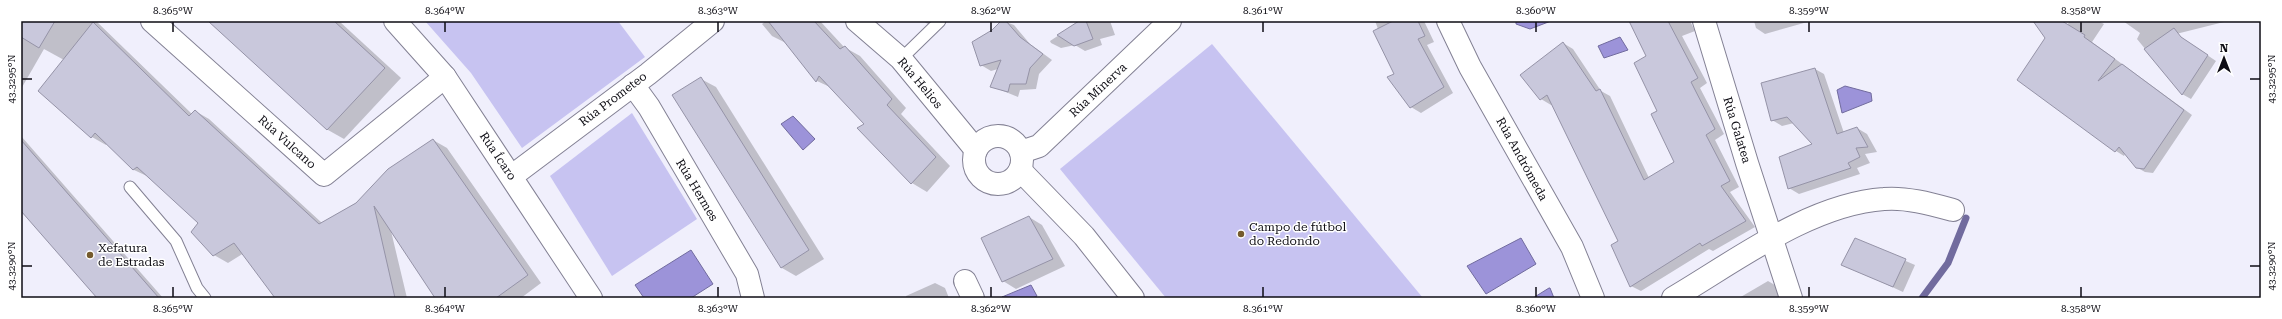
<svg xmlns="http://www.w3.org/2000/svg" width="2282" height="319" viewBox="0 0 2282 319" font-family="'Roboto Serif',serif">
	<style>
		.green { fill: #c7c3f1 }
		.water { fill: #9c93d9; stroke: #716b9e }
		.shadow { fill: #0003 }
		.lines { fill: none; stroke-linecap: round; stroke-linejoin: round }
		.stream { stroke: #716b9e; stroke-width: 7 }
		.building { fill: #c9c8dc; stroke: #9593a7 }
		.lane-casing { stroke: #838194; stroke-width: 13 }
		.street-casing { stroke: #838194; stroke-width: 24 }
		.lane { stroke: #fff; stroke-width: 11 }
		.street { stroke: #fff; stroke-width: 22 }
		.ticks { fill: none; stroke: #0e0d14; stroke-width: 1.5 }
		.poi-dot { fill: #755b2d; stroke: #fff; stroke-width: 1.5 }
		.labels { text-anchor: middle; stroke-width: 3; stroke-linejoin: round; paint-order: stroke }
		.street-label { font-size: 12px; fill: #0e0d14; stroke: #fff }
		.poi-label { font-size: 12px; fill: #0e0d14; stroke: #fff; text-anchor: start }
		.neatline { fill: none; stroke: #0e0d14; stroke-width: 1.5 }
		.ticks-label { font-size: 10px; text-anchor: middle; fill: #0e0d14 }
	</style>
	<rect width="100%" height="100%" fill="#f0effc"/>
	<g class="green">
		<polygon points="425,21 618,21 645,57 522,148 471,73"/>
		<polygon points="1212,44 1423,298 1166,298 1060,169"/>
		<polygon points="632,113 697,219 612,276 550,176"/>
	</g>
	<g class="water">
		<polygon points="1516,21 1551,21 1530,29 1516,24"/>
		<polygon points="1620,37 1628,50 1604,58 1598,46"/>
		<polygon points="1845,86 1871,93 1872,101 1842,113 1837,90"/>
		<polygon points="793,116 815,139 803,150 781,124"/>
		<polygon points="1521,238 1536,264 1486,294 1467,266"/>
		<polygon points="691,250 713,284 691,298 644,298 635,285"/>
		<polygon points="1031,285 1037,296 1033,298 1002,297"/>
		<polygon points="1550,288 1554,298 1533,298 1549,288"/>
	</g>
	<g class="shadow">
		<polygon points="21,21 96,21 192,114 195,111 209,119 322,223 356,203 433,140 447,148 541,283 521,298 437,298 391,231 407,298 277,298 244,253 228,263 214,255 200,223 149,177 134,170 107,143 106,145 92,137 64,60 44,49 21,89"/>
		<polygon points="210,21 339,21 401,78 344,139 328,130"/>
		<polygon points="766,21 820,21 844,47 860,56 897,98 906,108 901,114 950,166 927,192 912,183 866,124 832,88 817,81 788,44 772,36 762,24"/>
		<polygon points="923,21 934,21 931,26"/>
		<polygon points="1003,21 1014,25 1030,44 1052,60 1039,74 1036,89 1020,90 1018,97 991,86 998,69 991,71 981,65 993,31"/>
		<polygon points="1078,21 1110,21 1115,35 1100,39 1102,45 1085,51 1075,45 1061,48 1051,43 1050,41 1079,22"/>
		<polygon points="1375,21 1424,21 1434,42 1427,45 1453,93 1421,113 1411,107 1395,74"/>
		<polygon points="1630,21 1690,21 1695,31 1682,36 1707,83 1700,88 1724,134 1715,140 1739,187 1730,192 1755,227 1713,251 1709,249 1641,291 1631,286 1619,241 1552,104 1551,105 1541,99 1522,75 1563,43 1573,49 1601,91 1610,96 1649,178 1676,162 1658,111 1647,57"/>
		<polygon points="1754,21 1811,21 1765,34 1756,28"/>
		<polygon points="2035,21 2062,21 2067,25 2070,21 2098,21 2104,24 2092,42 2192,115 2153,173 2145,172 2136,167 2125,154 2124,156 2116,151"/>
		<polygon points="2123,21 2228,21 2176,34 2216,61 2191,99 2182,94 2137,39 2140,33"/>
		<polygon points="1815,69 1824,74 1844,133 1857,128 1867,134 1877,152 1865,154 1870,163 1857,168 1860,174 1799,194 1789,188 1813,145 1794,123 1782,126 1772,120"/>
		<polygon points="701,79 716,87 824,259 796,276 782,268"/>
		<polygon points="21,136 163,298 98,298 21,210"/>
		<polygon points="1029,217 1042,225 1065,266 1016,289 1003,281"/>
		<polygon points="1855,239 1915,265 1903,292 1842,264"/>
		<polygon points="1768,281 1778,287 1781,298 1739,298"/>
		<polygon points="935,283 945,288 949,298 906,298 906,296"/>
	</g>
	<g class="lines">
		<polyline class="stream" points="1922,298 1948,263 1966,218"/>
	</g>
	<g class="building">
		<polygon points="21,21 55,21 39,48 21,37"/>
		<polygon points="208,21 334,21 385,68 327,130"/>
		<polygon points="768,21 814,21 840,49 845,46 892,99 887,105 936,157 911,184 857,128 864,124 819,76 816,82"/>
		<polygon points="1001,21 1006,21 1020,37 1043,54 1030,68 1026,84 1010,84 1008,92 990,87 1001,60 980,66 972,42 992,30"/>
		<polygon points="1079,21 1086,21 1093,39 1074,46 1057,35"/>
		<polygon points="1393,21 1418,21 1425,36 1418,39 1444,87 1410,108 1387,77 1394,74 1373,31"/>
		<polygon points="1629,21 1668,21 1698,78 1691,82 1715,129 1706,135 1730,181 1721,186 1746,221 1702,246 1700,243 1630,287 1611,245 1618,241 1547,95 1540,100 1520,75 1563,42 1596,91 1600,89 1644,180 1674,162 1651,114 1657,111 1634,63 1646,56"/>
		<polygon points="2033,21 2062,21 2085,35 2084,37 2115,59 2098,81 2122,64 2184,110 2144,169 2136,168 2119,147 2115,152 2017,80 2045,38"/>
		<polygon points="93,22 189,116 195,110 319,224 356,203 388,169 433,139 528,275 496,298 435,298 374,206 395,298 275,298 234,243 213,256 191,232 198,223 137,167 133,170 95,133 91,138 38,91"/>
		<polygon points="2174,28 2181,37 2208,55 2182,95 2144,49"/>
		<polygon points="1815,68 1837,134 1857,127 1868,147 1856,148 1860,157 1848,163 1851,168 1788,189 1779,157 1812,144 1787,117 1771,121 1761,83"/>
		<polygon points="701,77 809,250 781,268 672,95"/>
		<polygon points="21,140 159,298 97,298 21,211"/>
		<polygon points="1029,216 1053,259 1002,282 981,238"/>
		<polygon points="1855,238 1906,259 1893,287 1841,265"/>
	</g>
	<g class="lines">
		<g class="lane-casing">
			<g id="lane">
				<polyline points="901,59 940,21"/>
				<polyline points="130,187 176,241 197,288 205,298"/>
			</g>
		</g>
		<g class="street-casing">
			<g id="street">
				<polyline points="152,21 324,175 445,77"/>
				<polyline points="395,21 445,77 591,298"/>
				<polyline points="857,21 901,59 976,150"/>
				<polyline points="1448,21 1470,67 1572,247 1593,298"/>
				<polyline points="1704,21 1747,163 1791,298"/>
				<polyline points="633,85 649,107 747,274 753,298"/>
				<circle cx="998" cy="160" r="24"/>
				<polyline points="1021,152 1039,146 1170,21"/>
				<polyline points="1020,170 1084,236 1133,298"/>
				<polyline points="512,176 648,74 713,21"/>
				<polyline points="965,281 973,298"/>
				<path d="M 1673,298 C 1736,261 1810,204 1884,199 C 1906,197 1931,204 1953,210"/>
			</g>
		</g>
		<use href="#lane" class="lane"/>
		<use href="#street" class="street"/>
	</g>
	<path class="ticks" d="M 173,22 L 173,32M 445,22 L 445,32M 718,22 L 718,32M 991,22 L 991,32M 1263,22 L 1263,32M 1536,22 L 1536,32M 1809,22 L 1809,32M 2081,22 L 2081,32M 22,79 L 32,79M 2250,79 L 2260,79M 22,266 L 32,266M 2250,266 L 2260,266M 173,287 L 173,297M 445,287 L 445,297M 718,287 L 718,297M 991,287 L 991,297M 1263,287 L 1263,297M 1536,287 L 1536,297M 1809,287 L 1809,297M 2081,287 L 2081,297"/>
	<g class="poi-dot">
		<circle cx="1241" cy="234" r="4"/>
		<circle cx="90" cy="255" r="4"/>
	</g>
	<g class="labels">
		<g class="street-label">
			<text transform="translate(920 83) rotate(50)" y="4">Rúa Helios</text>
			<text transform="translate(1098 90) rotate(-43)" y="4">Rúa Minerva</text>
			<text transform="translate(613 99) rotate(-37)" y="4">Rúa Prometeo</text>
			<text transform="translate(1737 130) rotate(73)" y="4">Rúa Galatea</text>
			<text transform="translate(287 142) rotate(42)" y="4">Rúa Vulcano</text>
			<text transform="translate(498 156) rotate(56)" y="4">Rúa Ícaro</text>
			<text transform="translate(1522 159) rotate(61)" y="4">Rúa Andrómeda</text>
			<text transform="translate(697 190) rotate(59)" y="4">Rúa Hermes</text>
		</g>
		<g class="poi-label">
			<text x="1249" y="231">Campo de fútbol<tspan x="1249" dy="14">do Redondo</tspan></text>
			<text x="98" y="252">Xefatura<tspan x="98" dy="14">de Estradas</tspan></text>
		</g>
	</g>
	<rect width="2282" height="319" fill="none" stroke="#ffffff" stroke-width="44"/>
	<g transform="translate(2224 58)" stroke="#ffffff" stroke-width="3" paint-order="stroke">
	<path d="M0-3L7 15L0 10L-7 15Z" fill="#0e0d14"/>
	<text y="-6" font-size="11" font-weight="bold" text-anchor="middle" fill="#0e0d14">N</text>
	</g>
	<rect x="22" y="22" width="2238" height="275" class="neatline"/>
	<g class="ticks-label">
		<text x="173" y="14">8.365°W</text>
		<text x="445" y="14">8.364°W</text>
		<text x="718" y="14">8.363°W</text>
		<text x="991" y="14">8.362°W</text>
		<text x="1263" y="14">8.361°W</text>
		<text x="1536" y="14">8.360°W</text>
		<text x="1809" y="14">8.359°W</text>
		<text x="2081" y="14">8.358°W</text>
		<text transform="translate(11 79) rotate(-90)" y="4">43.3295°N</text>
		<text transform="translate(2271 79) rotate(-90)" y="4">43.3295°N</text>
		<text transform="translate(11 266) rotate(-90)" y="4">43.3290°N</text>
		<text transform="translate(2271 266) rotate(-90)" y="4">43.3290°N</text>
		<text x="173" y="312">8.365°W</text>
		<text x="445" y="312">8.364°W</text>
		<text x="718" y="312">8.363°W</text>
		<text x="991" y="312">8.362°W</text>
		<text x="1263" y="312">8.361°W</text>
		<text x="1536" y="312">8.360°W</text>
		<text x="1809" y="312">8.359°W</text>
		<text x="2081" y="312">8.358°W</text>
	</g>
</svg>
